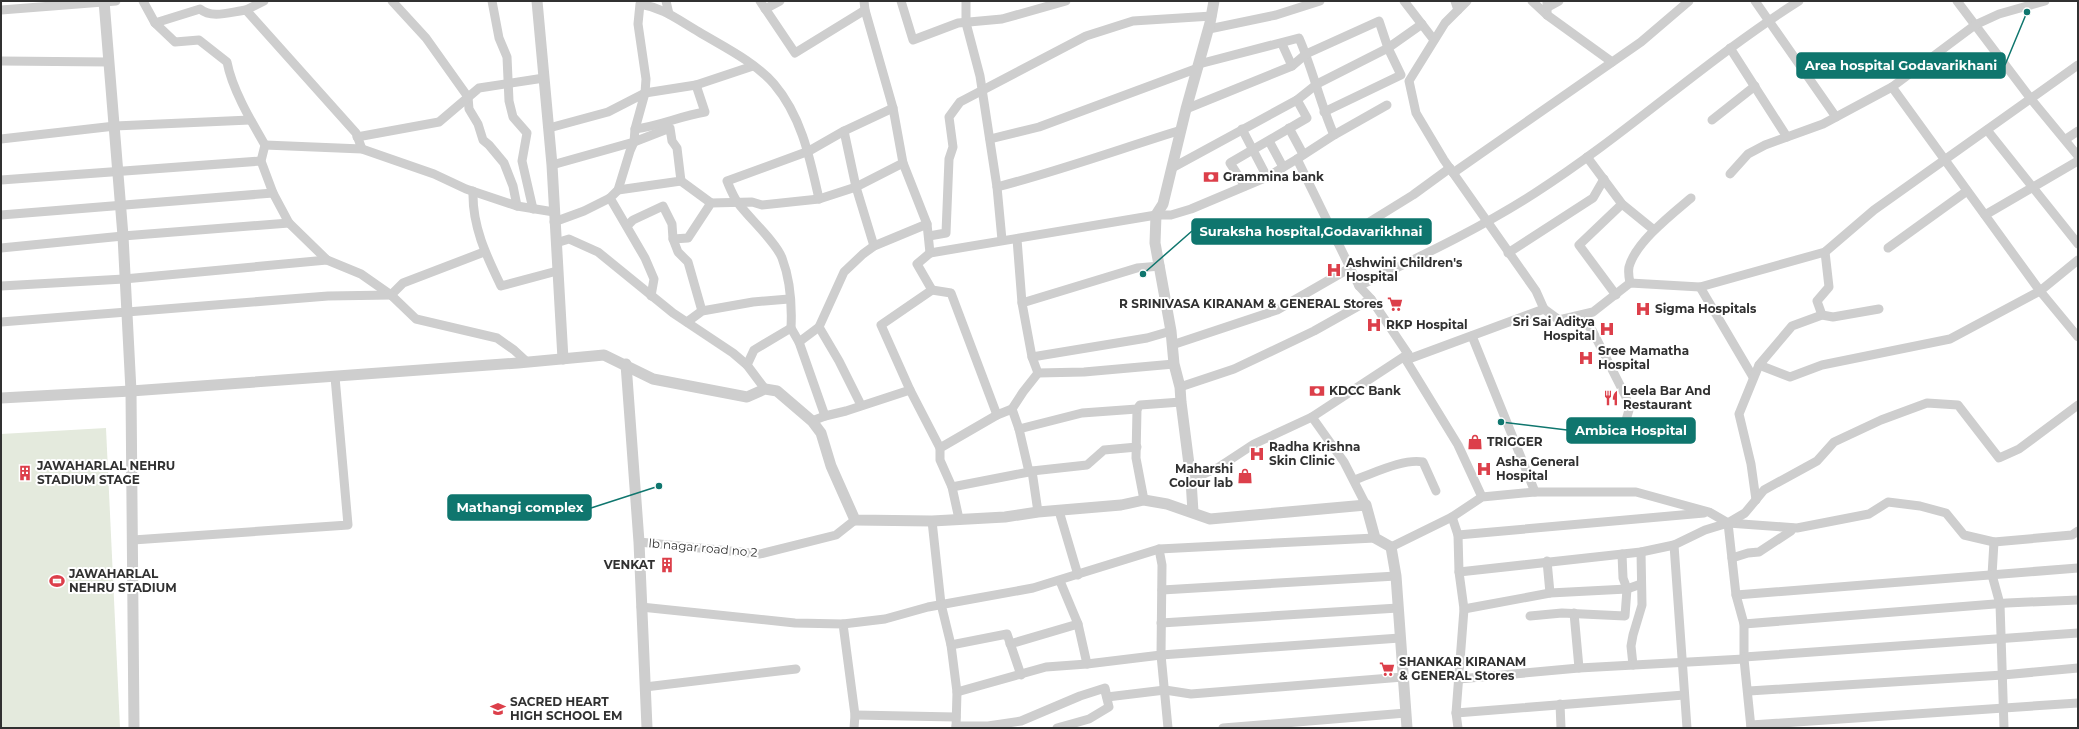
<svg xmlns="http://www.w3.org/2000/svg" width="2079" height="729" viewBox="0 0 2079 729" font-family="Montserrat,sans-serif">
	<style>
		.pitch { fill: #e4eadd }
		.lines { fill: none; stroke-linecap: round; stroke-linejoin: round }
		.minor { stroke: #cecece; stroke-width: 9 }
		.tertiary { stroke: #cecece; stroke-width: 11 }
		.labels { text-anchor: middle; stroke-width: 4; stroke-linejoin: round; paint-order: stroke }
		.poi-label { font-size: 12px; font-weight: bold; fill: #313131; stroke: #fff; text-anchor: start }
		.street-label { font-size: 12px; fill: #313131; stroke: #fff }
		.leader { fill: none; stroke: #0f766e; stroke-width: 1.5 }
		.callout-dot { fill: #0f766e; stroke: #fff; stroke-width: 1.5 }
		.callout { fill: #0f766e; stroke: #0f766e; stroke-width: 1.5 }
		.callout-label { font-size: 13px; text-anchor: middle; font-weight: bold; fill: #fff }
	</style>
	<rect width="100%" height="100%" fill="#fff"/>
	<polygon class="pitch" points="106,428 120,728 1,728 1,434"/>
	<g class="lines">
		<g class="minor">
			<path d="M 143,1 L 155,23 L 175,42 L 199,40 L 227,62 C 232,89 251,121 265,145 L 261,161 L 273,193 L 289,223 L 327,260"/>
			<polyline points="392,1 426,38 468,97 469,109 478,124 483,140 489,145 504,163 513,186 517,206"/>
			<polyline points="492,1 499,38 507,57 509,101 513,117 527,133 522,161 533,209"/>
			<polyline points="666,1 669,14"/>
			<polyline points="760,1 795,53 865,10"/>
			<polyline points="864,1 865,10 893,108 903,163 927,224 930,253 1156,215 1171,215 1191,209 1267,177 1297,159 1359,286 1371,299 1408,354 1406,360 1458,445 1482,497"/>
			<polyline points="901,1 913,40 958,23 1002,19 1066,1"/>
			<polyline points="966,1 966,23 980,76 997,187 1002,240"/>
			<polyline points="1404,1 1434,40"/>
			<polyline points="1455,1 1458,10 1445,23 1409,81 1416,113 1444,160 1536,291 1544,309"/>
			<polyline points="1532,1 1547,15 1612,62"/>
			<polyline points="1547,1 1547,15"/>
			<polyline points="1755,1 1836,117"/>
			<polyline points="1957,1 2031,99 2078,156"/>
			<polyline points="2045,1 1999,14 1975,25 1892,87 2040,291 2078,337"/>
			<polyline points="1548,7 1559,1"/>
			<polyline points="765,9 780,1"/>
			<polyline points="1,10 116,1"/>
			<polyline points="246,10 264,1"/>
			<polyline points="1458,10 1467,1"/>
			<path d="M 155,23 L 200,9 C 212,19 230,12 246,10 L 356,133 L 362,149"/>
			<polyline points="1209,29 1276,15 1320,1"/>
			<polyline points="1282,44 1292,66"/>
			<polyline points="1730,48 1787,137"/>
			<polyline points="1,61 109,62"/>
			<path d="M 1199,64 L 1299,38 C 1313,70 1320,103 1334,135"/>
			<polyline points="1186,109 1292,66 1306,54 1379,21 1388,48 1422,24"/>
			<polyline points="1712,120 1755,86"/>
			<polyline points="549,128 608,112 645,93 696,85 753,66"/>
			<polyline points="1289,128 1303,154"/>
			<path d="M 635,129 C 660,126 680,116 705,112 L 696,85"/>
			<polyline points="1242,129 1267,177"/>
			<polyline points="1987,130 2078,244"/>
			<polyline points="357,137 439,122 479,88 544,78"/>
			<polyline points="1,139 115,126 250,120"/>
			<polyline points="990,139 1039,127 1198,68"/>
			<polyline points="2066,139 2078,131"/>
			<polyline points="1269,141 1283,167"/>
			<polyline points="265,145 362,149 434,174 466,189 517,206 554,212"/>
			<polyline points="1587,157 1622,204 1654,230"/>
			<polyline points="1297,159 1334,135 1387,105"/>
			<polyline points="552,165 634,142 670,128 672,141 677,148 681,181 618,190"/>
			<polyline points="1172,168 1297,100 1317,84 1388,48 1401,75 1324,112"/>
			<polyline points="1453,173 1641,42 1689,1"/>
			<polyline points="1730,174 1748,154 1765,145 1823,124 1892,87"/>
			<polyline points="1,180 261,161"/>
			<polyline points="681,181 711,203"/>
			<polyline points="1245,186 1230,163 1307,118 1297,100"/>
			<path d="M 997,187 C 1059,171 1120,149 1181,130"/>
			<path d="M 473,191 C 472,226 486,255 501,286 L 557,271"/>
			<polyline points="1,215 273,193"/>
			<polyline points="1985,215 2078,161"/>
			<polyline points="554,222 584,211 610,198"/>
			<polyline points="627,226 633,220 663,206 672,224 673,239 678,252 688,262 702,311"/>
			<polyline points="929,236 946,233 949,159 953,147 949,117 960,102 1086,36 1133,21 1212,16"/>
			<polyline points="673,239 688,238 711,203 752,202 762,205 819,199 856,187 903,163"/>
			<polyline points="1017,239 1022,303"/>
			<polyline points="1337,242 1413,195 1450,168"/>
			<polyline points="556,243 569,239 598,252 673,313 733,353 747,365"/>
			<polyline points="874,246 856,187 844,131 893,108"/>
			<polyline points="1,248 123,236 289,223"/>
			<polyline points="1888,248 1967,191"/>
			<polyline points="484,252 403,283 391,295 416,319 497,338 514,350 527,362"/>
			<polyline points="930,253 917,264 932,290 881,325 910,390 940,448"/>
			<polyline points="1508,253 1593,198 1604,179"/>
			<polyline points="1160,266 1137,268 1022,303 1032,357 1038,373 1084,372 1174,364"/>
			<path d="M 1630,283 C 1629,278 1628,272 1629,267 C 1635,243 1672,214 1691,198"/>
			<polyline points="1,286 124,279 327,260 361,274 391,295"/>
			<path d="M 1359,286 C 1419,257 1479,229 1535,193 C 1627,134 1707,59 1799,1"/>
			<polyline points="1700,287 1753,377"/>
			<polyline points="932,290 951,293 997,415"/>
			<polyline points="1616,295 1579,245 1622,204"/>
			<path d="M 651,296 L 654,279 L 645,258 L 610,198 L 618,190 L 630,151 L 634,142 L 635,129 L 645,93 L 646,79 L 638,24 L 640,4 C 664,8 678,20 699,32 C 724,47 755,62 774,84 C 802,117 810,159 819,199"/>
			<polyline points="1822,315 1817,301 1829,287 1825,252"/>
			<polyline points="1574,317 1585,322 1592,330 1626,397 1629,410 1624,427"/>
			<polyline points="1,322 328,296 391,295"/>
			<polyline points="687,322 702,311 753,302 789,299"/>
			<polyline points="819,327 839,361 861,405"/>
			<path d="M 791,328 C 792,307 790,279 782,258 C 776,242 749,218 738,203 C 733,196 730,188 727,181 L 809,151 L 844,131"/>
			<polyline points="1472,336 1535,492"/>
			<polyline points="799,342 825,416"/>
			<polyline points="1172,345 1277,310 1350,268"/>
			<polyline points="1032,357 1147,338 1171,331"/>
			<polyline points="1406,360 1544,309 1559,320 1593,312 1630,283 1700,287 1825,252 1874,210 2078,65"/>
			<polyline points="1759,365 1790,377 1822,365 1950,339 2040,291 2078,260"/>
			<polyline points="1180,387 1234,369 1314,331 1371,299"/>
			<polyline points="765,389 747,365 754,350 791,328 799,342 819,327 844,272 863,254 874,246 927,224"/>
			<polyline points="1012,409 1023,392 1038,373"/>
			<polyline points="1137,409 1136,458 1144,500"/>
			<polyline points="812,421 825,416 846,411 910,390"/>
			<polyline points="1032,471 1087,465 1104,450 1137,447"/>
			<polyline points="1191,480 1219,467 1254,444 1312,417"/>
			<path d="M 1354,480 C 1372,474 1404,458 1423,462 L 1436,491"/>
			<polyline points="952,487 1029,472"/>
			<polyline points="1756,500 1751,464 1739,414 1759,365 1792,326 1822,315 1833,317 1879,309"/>
			<polyline points="1366,505 1344,462 1312,417 1408,354"/>
			<polyline points="1059,511 1078,575"/>
			<polyline points="1038,512 1032,471 1029,472 1019,429 1082,413 1137,409 1140,405 1181,402"/>
			<polyline points="1452,517 1458,535 1459,572 1464,609 1456,713 1458,728"/>
			<polyline points="959,519 952,487 940,460 940,448 997,415 1012,409 1019,429"/>
			<polyline points="932,521 941,604 951,645 957,692 956,728"/>
			<polyline points="1728,523 1797,528 1869,514 1888,502 1920,506 1946,513 1964,535 1994,542 2072,535 2078,531"/>
			<polyline points="1458,535 1704,513"/>
			<polyline points="133,540 348,525 335,377"/>
			<polyline points="639,542 760,554 836,535 855,520"/>
			<polyline points="1994,542 1992,575 2000,604 2004,728"/>
			<polyline points="1391,547 1452,517 1482,497 1535,492 1636,492 1709,512 1728,523 1736,595 1744,624 1744,659 1751,728"/>
			<polyline points="1159,549 1162,565 1161,655 1168,728"/>
			<polyline points="1732,558 1748,553 1759,552 1791,531 1792,528"/>
			<polyline points="1547,561 1550,593"/>
			<polyline points="1459,572 1641,552 1674,545"/>
			<polyline points="1060,581 1078,624"/>
			<polyline points="1162,590 1396,576"/>
			<polyline points="1736,595 2078,568"/>
			<polyline points="641,607 795,623 843,624 855,715 854,728"/>
			<polyline points="1464,609 1550,593 1627,589 1641,584"/>
			<polyline points="1574,613 1579,668"/>
			<polyline points="1530,616 1562,613 1625,616 1627,589 1623,578 1622,554"/>
			<polyline points="1161,623 1398,608"/>
			<polyline points="843,624 885,619 928,607 1033,588 1159,549 1375,538"/>
			<polyline points="1744,624 2007,603 2078,600"/>
			<polyline points="1010,644 1078,624 1087,664"/>
			<polyline points="951,645 1007,634 1021,675"/>
			<polyline points="1744,657 2078,633"/>
			<polyline points="1633,665 1631,646 1633,635 1642,605 1641,552"/>
			<polyline points="1459,679 1579,668 1744,659"/>
			<polyline points="645,687 796,669"/>
			<polyline points="1749,691 2003,675 2078,668"/>
			<polyline points="957,692 1046,667 1087,664 1161,655 1400,638"/>
			<polyline points="1560,704 1561,728"/>
			<polyline points="1456,713 1684,695"/>
			<polyline points="855,715 956,717"/>
			<polyline points="1751,725 2078,703"/>
			<polyline points="956,726 988,726 1021,721 1080,696 1105,688 1107,697 1165,690 1191,694 1403,677"/>
			<polyline points="1057,728 1089,719 1109,707 1105,691"/>
			<polyline points="1223,728 1406,713"/>
			<polyline points="1687,728 1674,545 1705,530 1728,523 1745,513 1764,490 1817,461 1834,442 1881,420 1927,403 1958,405 1999,458 2019,449 2078,405"/>
		</g>
		<g class="tertiary">
			<polyline points="104,1 123,236 131,391 134,728"/>
			<polyline points="537,1 552,165 563,359"/>
			<polyline points="626,364 639,542 647,728"/>
			<polyline points="1,398 131,391 518,363 604,355 653,379 747,397 765,389 777,391 812,421 821,433 831,466 855,520 932,521 1005,517 1038,512 1121,505 1144,500 1167,504 1210,519 1366,505 1375,538 1391,547 1396,576 1407,728"/>
			<polyline points="1193,512 1191,480 1181,402 1180,387 1174,364 1171,331 1155,243 1156,215 1163,204 1186,109 1210,23 1214,1"/>
		</g>
	</g>
	<defs>
		<g id="bank-bare" transform="scale(1.2)"><path d="M-6-4H6V4H-6ZM0-2.3a2.3 2.3 0 1 0 0 4.6a2.3 2.3 0 1 0 0-4.6Z" fill="#dc3f4a" stroke="#fff" stroke-width="2.5" paint-order="stroke"/></g>
		<g id="hospital-bare" transform="scale(1.2)"><path d="M-5-5h3v3.5h4V-5h3V5h-3V1.5h-4V5h-3Z" fill="#dc3f4a" stroke="#fff" stroke-width="2.5" paint-order="stroke"/></g>
		<g id="supermarket-bare" transform="scale(1.2)"><path d="M-6-5.5h2.5l.6 2H6L4.5 2H-2.5L-4.4-4H-6ZM-1.5 3.2a1.3 1.3 0 1 0 .1 0ZM3 3.2a1.3 1.3 0 1 0 .1 0Z" fill="#dc3f4a" stroke="#fff" stroke-width="2.5" paint-order="stroke"/></g>
		<g id="restaurant-bare" transform="scale(1.2)"><path d="M-5-6h1v4h1v-4h1v4h1v-4h1v5L-1.5 .5V6h-2V.5L-5-1ZM5-6V6H3V1.5H1.5Q1.5-4 5-6Z" fill="#dc3f4a" stroke="#fff" stroke-width="2.5" paint-order="stroke"/></g>
		<g id="shop-bare" transform="scale(1.2)"><path d="M-5-2.5h2.3a2.7 3.5 0 0 1 5.4 0H5L5.5 6h-11ZM-1.5-2.5h3a1.5 2.3 0 0 0-3 0Z" fill="#dc3f4a" stroke="#fff" stroke-width="2.5" paint-order="stroke"/></g>
		<g id="building-bare" transform="scale(1.2)"><path d="M-4-6H4V6H1V3H-1V6H-4ZM-2.5-4.3h1.7v1.8h-1.7ZM.8-4.3h1.7v1.8H.8ZM-2.5-1h1.7V.8h-1.7ZM.8-1h1.7V.8H.8Z" fill="#dc3f4a" stroke="#fff" stroke-width="2.5" paint-order="stroke"/></g>
		<g id="stadium-bare" transform="scale(1.2)"><path d="M0-5a6.5 5 0 1 0 0 10a6.5 5 0 1 0 0-10ZM-3.5-1.8h7v3.6h-7Z" fill="#dc3f4a" stroke="#fff" stroke-width="2.5" paint-order="stroke"/></g>
		<g id="school-bare" transform="scale(1.2)"><path d="M0-5L7-2L0 1L-7-2ZM-4 1L0 2.5L4 1V4Q0 6-4 4Z" fill="#dc3f4a" stroke="#fff" stroke-width="2.5" paint-order="stroke"/></g>
	</defs>
	<g fill-rule="evenodd">
		<use href="#bank-bare" x="1211" y="177"/>
		<use href="#hospital-bare" x="1334" y="270"/>
		<use href="#supermarket-bare" x="1395" y="304"/>
		<use href="#hospital-bare" x="1643" y="309"/>
		<use href="#hospital-bare" x="1374" y="325"/>
		<use href="#hospital-bare" x="1607" y="329"/>
		<use href="#hospital-bare" x="1586" y="358"/>
		<use href="#bank-bare" x="1317" y="391"/>
		<use href="#restaurant-bare" x="1611" y="398"/>
		<use href="#shop-bare" x="1475" y="442"/>
		<use href="#hospital-bare" x="1257" y="454"/>
		<use href="#hospital-bare" x="1484" y="469"/>
		<use href="#building-bare" x="25" y="473"/>
		<use href="#shop-bare" x="1245" y="476"/>
		<use href="#building-bare" x="667" y="565"/>
		<use href="#stadium-bare" x="57" y="581"/>
		<use href="#supermarket-bare" x="1387" y="669"/>
		<use href="#school-bare" x="498" y="709"/>
	</g>
	<g class="labels">
		<g class="poi-label">
			<text x="1223" y="181">Grammina bank</text>
			<text x="1346" y="267">Ashwini Children's<tspan x="1346" dy="14">Hospital</tspan></text>
			<text x="1383" y="308" text-anchor="end">R SRINIVASA KIRANAM &amp; GENERAL Stores</text>
			<text x="1655" y="313">Sigma Hospitals</text>
			<text x="1595" y="326" text-anchor="end">Sri Sai Aditya<tspan x="1595" dy="14">Hospital</tspan></text>
			<text x="1386" y="329">RKP Hospital</text>
			<text x="1598" y="355">Sree Mamatha<tspan x="1598" dy="14">Hospital</tspan></text>
			<text x="1329" y="395">KDCC Bank</text>
			<text x="1623" y="395">Leela Bar And<tspan x="1623" dy="14">Restaurant</tspan></text>
			<text x="1487" y="446">TRIGGER</text>
			<text x="1269" y="451">Radha Krishna<tspan x="1269" dy="14">Skin Clinic</tspan></text>
			<text x="1496" y="466">Asha General<tspan x="1496" dy="14">Hospital</tspan></text>
			<text x="37" y="470">JAWAHARLAL NEHRU<tspan x="37" dy="14">STADIUM STAGE</tspan></text>
			<text x="1233" y="473" text-anchor="end">Maharshi<tspan x="1233" dy="14">Colour lab</tspan></text>
			<text x="655" y="569" text-anchor="end">VENKAT</text>
			<text x="69" y="578">JAWAHARLAL<tspan x="69" dy="14">NEHRU STADIUM</tspan></text>
			<text x="1399" y="666">SHANKAR KIRANAM<tspan x="1399" dy="14">&amp; GENERAL Stores</tspan></text>
			<text x="510" y="706">SACRED HEART<tspan x="510" dy="14">HIGH SCHOOL EM</tspan></text>
		</g>
		<g class="street-label">
			<text transform="translate(703 548) rotate(5)" y="4">lb nagar road no 2</text>
		</g>
	</g>
	<path class="leader" d="M2027 12L2005 65M1143 274L1192 231M1501 422L1567 430M659 486L591 508"/>
	<g class="callout-dot">
		<circle cx="2027" cy="12" r="4"/>
		<circle cx="1143" cy="274" r="4"/>
		<circle cx="1501" cy="422" r="4"/>
		<circle cx="659" cy="486" r="4"/>
	</g>
	<g class="callout">
		<rect x="1797" y="53" width="208" height="25" rx="4"/>
		<rect x="1192" y="219" width="239" height="25" rx="4"/>
		<rect x="1567" y="418" width="128" height="25" rx="4"/>
		<rect x="448" y="495" width="143" height="25" rx="4"/>
	</g>
	<g class="callout-label">
		<text x="1901" y="70">Area hospital Godavarikhani</text>
		<text x="1311" y="236">Suraksha hospital,Godavarikhnai</text>
		<text x="1631" y="435">Ambica Hospital</text>
		<text x="520" y="512">Mathangi complex</text>
	</g>
	<rect width="2079" height="729" fill="none" stroke="#313131" stroke-width="4"/>
</svg>
